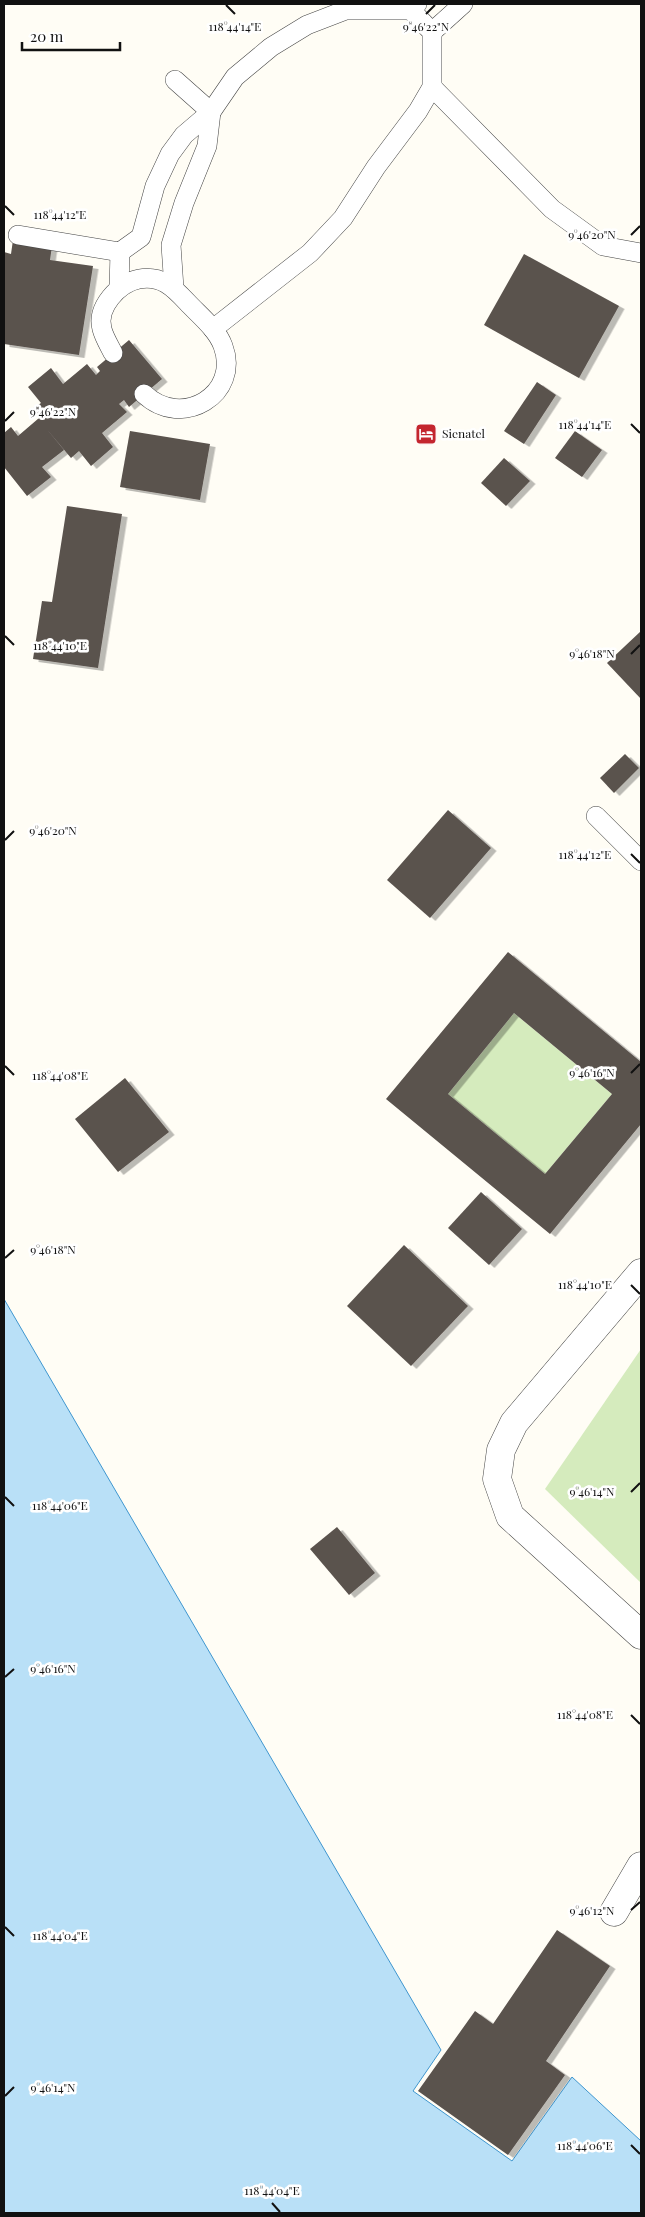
<svg xmlns="http://www.w3.org/2000/svg" width="645" height="2217" viewBox="0 0 645 2217" font-family="'Playfair Display',serif">
	<style>
		.green { fill: #d5ebbd }
		.water { fill: #b9e0f7; stroke: #3f96cf }
		.building { fill: #5a524d; fill-rule: evenodd; filter: url(#shadow) }
		.lines { fill: none; stroke-linecap: round; stroke-linejoin: round }
		.lane-casing { stroke: #444; stroke-width: 20 }
		.street-casing { stroke: #444; stroke-width: 29 }
		.lane { stroke: #fff; stroke-width: 19 }
		.street { stroke: #fff; stroke-width: 28 }
		.ticks { fill: none; stroke: #111; stroke-width: 2 }
		.labels { text-anchor: middle; stroke-width: 5; stroke-linejoin: round; paint-order: stroke }
		.poi-label { font-size: 12px; fill: #111; stroke: #fff; text-anchor: start }
		.ticks-label { font-size: 12px; text-anchor: middle; fill: #111; stroke: #fff; stroke-width: 5; stroke-linejoin: round; paint-order: stroke }
	</style>
	<defs>
		<filter id="shadow"><feDropShadow dx="5.5" dy="3" stdDeviation="0" flood-color="#0004"/></filter>
	</defs>
	<rect width="100%" height="100%" fill="#fffdf5"/>
	<g class="green">
		<polygon points="514,1013 612,1094 545,1174 448,1094"/>
		<polygon points="641,1349 641,1583 545,1489"/>
	</g>
	<polygon class="water" points="4,1299 441,2050 413,2091 512,2161 572,2077 641,2141 641,2213 4,2213"/>
	<g class="building">
		<polygon points="13,240 52,246 50,260 93,266 79,355 4,344 4,252 11,254"/>
		<polygon points="524,254 619,306 579,378 484,325"/>
		<polygon points="129,340 162,379 129,407 124,400 119,404 127,412 102,433 113,447 91,466 79,451 71,458 45,427 64,450 42,467 51,477 27,496 4,467 4,433 11,427 18,436 39,418 32,409 41,403 28,387 51,368 63,384 87,364 96,375 100,371 97,367"/>
		<polygon points="537,382 556,395 524,444 504,431"/>
		<polygon points="130,431 210,444 200,500 120,487"/>
		<polygon points="575,431 602,450 582,477 555,458"/>
		<polygon points="504,458 530,481 506,506 481,483"/>
		<polygon points="67,506 122,514 98,668 33,659 42,601 52,602"/>
		<polygon points="641,631 641,699 607,663"/>
		<polygon points="625,754 639,768 614,793 600,778"/>
		<polygon points="448,810 491,848 430,918 387,880"/>
		<path d="M 508,952 L 641,1062 L 641,1124 L 550,1234 L 386,1099 ZM 514,1013 L 612,1094 L 545,1174 L 448,1094 Z"/>
		<polygon points="125,1078 169,1132 118,1172 75,1119"/>
		<polygon points="481,1192 522,1229 489,1265 448,1228"/>
		<polygon points="404,1245 468,1306 411,1366 347,1306"/>
		<polygon points="337,1527 375,1573 349,1595 310,1549"/>
		<polygon points="557,1930 610,1966 546,2061 565,2075 508,2155 418,2091 475,2011 493,2024"/>
	</g>
	<g class="lines">
		<g class="lane-casing">
			<g id="lane">
				<polyline points="432,32 463,4"/>
				<polyline points="432,87 552,209 603,246 641,253"/>
				<polyline points="18,235 120,252 141,237 155,186 170,154 184,135 211,112 235,77 271,47 307,25 346,10 411,10 417,4"/>
				<polyline points="119,288 120,252"/>
				<polyline points="174,288 171,245 184,203 207,146 211,112 175,80"/>
				<polyline points="213,329 310,253 343,218 376,167 418,111 432,87 432,32 411,10"/>
				<path d="M 113,353 C 109,345 104,337 102,329 C 96,307 119,283 139,279 C 161,275 173,287 187,302 C 199,315 217,329 223,346 C 241,394 182,430 144,394"/>
				<polyline points="596,816 641,861"/>
			</g>
		</g>
		<g class="street-casing">
			<g id="street">
				<polyline points="641,1273 514,1423 501,1450 497,1479 510,1516 641,1635"/>
				<polyline points="614,1912 641,1866"/>
			</g>
		</g>
		<use href="#lane" class="lane"/>
		<use href="#street" class="street"/>
	</g>
	<path class="ticks" d="M 226,5 L 235,14M 426,14 L 435,5M 5,206 L 14,215M 631,235 L 640,226M 5,421 L 14,412M 631,424 L 640,433M 5,636 L 14,645M 631,654 L 640,645M 5,840 L 14,831M 631,854 L 640,863M 5,1066 L 14,1075M 631,1073 L 640,1064M 5,1258 L 14,1250M 631,1285 L 640,1294M 631,1492 L 640,1483M 5,1497 L 14,1506M 5,1677 L 14,1669M 631,1715 L 640,1724M 631,1910 L 640,1902M 5,1927 L 14,1936M 5,2096 L 14,2087M 631,2145 L 640,2154M 272,2203 L 280,2212"/>
	<defs>
		<g id="hotel-square" transform="scale(1.125)"><rect x="-9" y="-9" width="18" height="18" rx="4" fill="#c4262e" stroke="#fff"/><path d="M-6-4.5h1.5V1H6V5H4.5V3h-9V5H-6ZM-4 0a1.8 1.8 0 1 1 3.6 0ZM.5 0V-2.5h3Q6-2.5 6 0Z" fill="#fff"/></g>
	</defs>
	<g fill-rule="evenodd">
		<use href="#hotel-square" x="426" y="434"/>
	</g>
	<g class="labels">
		<g class="poi-label">
			<text x="442" y="438">Sienatel</text>
		</g>
	</g>
	<g class="ticks-label">
		<text x="426" y="31">9°46'22"N</text>
		<text x="235" y="31">118°44'14"E</text>
		<text x="60" y="219">118°44'12"E</text>
		<text x="592" y="239">9°46'20"N</text>
		<text x="53" y="416">9°46'22"N</text>
		<text x="585" y="429">118°44'14"E</text>
		<text x="60" y="650">118°44'10"E</text>
		<text x="592" y="658">9°46'18"N</text>
		<text x="53" y="835">9°46'20"N</text>
		<text x="585" y="859">118°44'12"E</text>
		<text x="592" y="1077">9°46'16"N</text>
		<text x="60" y="1080">118°44'08"E</text>
		<text x="53" y="1254">9°46'18"N</text>
		<text x="585" y="1289">118°44'10"E</text>
		<text x="592" y="1496">9°46'14"N</text>
		<text x="60" y="1510">118°44'06"E</text>
		<text x="53" y="1673">9°46'16"N</text>
		<text x="585" y="1719">118°44'08"E</text>
		<text x="592" y="1915">9°46'12"N</text>
		<text x="60" y="1940">118°44'04"E</text>
		<text x="53" y="2092">9°46'14"N</text>
		<text x="585" y="2150">118°44'06"E</text>
		<text x="272" y="2195">118°44'04"E</text>
	</g>
	<rect width="645" height="2217" fill="none" stroke="#111111" stroke-width="10"/>
	<path d="M22 42v8h98v-8" fill="none" stroke="#111111" stroke-width="2.5"/>
	<text x="30" y="42" font-size="15" fill="#111111" stroke="#ffffff" stroke-width="4" paint-order="stroke">20 m</text>
</svg>
